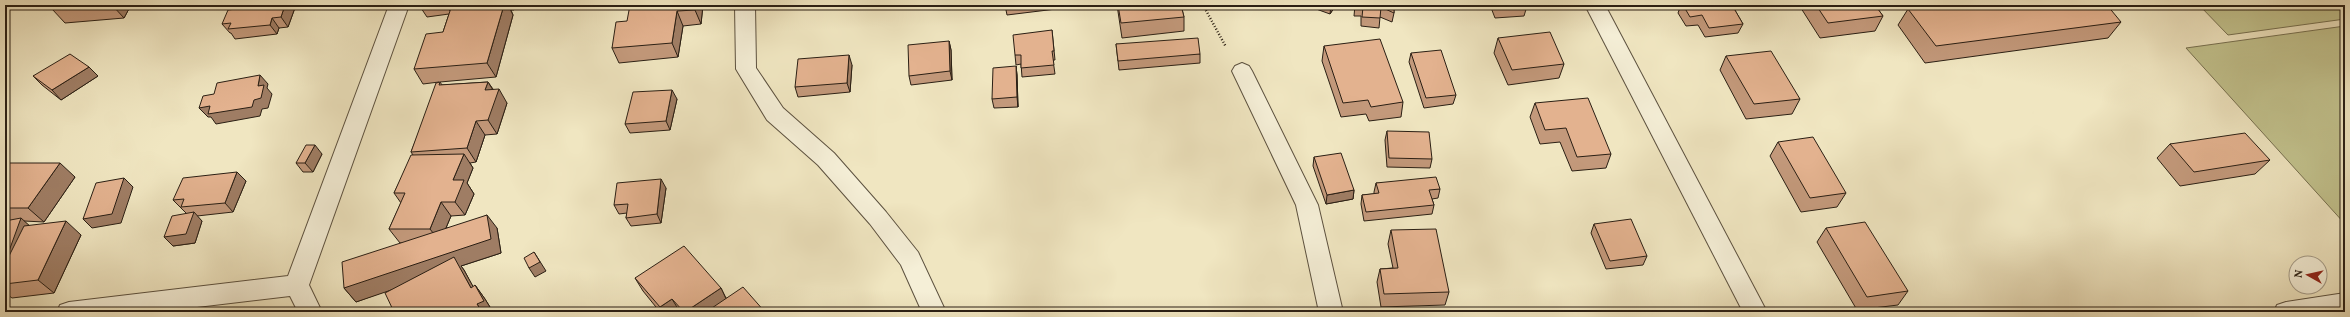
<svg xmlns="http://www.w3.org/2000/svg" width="2350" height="317" viewBox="0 0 2350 317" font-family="Vollkorn,serif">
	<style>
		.green { fill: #c2c28d; stroke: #767050 }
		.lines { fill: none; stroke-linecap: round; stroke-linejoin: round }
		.street-casing { stroke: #5c513f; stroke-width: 2 }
		.path { stroke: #2a1f14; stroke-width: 2.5; stroke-dasharray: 1 2; stroke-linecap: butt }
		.street { fill: #f5efd7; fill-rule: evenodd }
		.wall { fill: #c3997b; stroke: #2a1f14 }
		.shaded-wall { fill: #9f7d64; stroke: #2a1f14 }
		.building { fill: #e3b28f; stroke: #2a1f14 }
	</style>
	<rect width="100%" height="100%" fill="#f0e6c1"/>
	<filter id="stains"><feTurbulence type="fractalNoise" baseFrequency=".005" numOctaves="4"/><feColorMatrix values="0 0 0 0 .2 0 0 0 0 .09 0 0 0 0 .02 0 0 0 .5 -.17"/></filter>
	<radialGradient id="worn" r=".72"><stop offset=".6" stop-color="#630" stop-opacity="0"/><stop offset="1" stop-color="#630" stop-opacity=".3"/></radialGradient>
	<g class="green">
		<polygon points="2199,5 2345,5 2345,19 2228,35"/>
		<polygon points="2345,26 2345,224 2186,48"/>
	</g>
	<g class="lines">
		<g class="street-casing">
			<g id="street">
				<polygon points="389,5 409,5 309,285 322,312 298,312 290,296 155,312 57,312 60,305 69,302 288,276"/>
				<polygon points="735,5 755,5 756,68 783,108 834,153 886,212 918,252 946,312 922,312 901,265 870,224 818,165 767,120 739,74 736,69"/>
				<polygon points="1585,5 1605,5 1767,312 1743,312"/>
				<polygon points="1242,63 1249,66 1252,71 1318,205 1343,312 1319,312 1296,205 1232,71 1235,66"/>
				<polygon points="2345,293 2345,312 2274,312 2277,305 2286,302"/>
			</g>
		</g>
		<polyline class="path" points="1203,5 1226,47"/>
		<use href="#street" class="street"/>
	</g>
	<g class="wall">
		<polygon points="54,5 131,5 124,18 65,23 52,9"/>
		<polygon points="238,5 296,5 288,27 279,28 277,34 235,39 231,33 230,33 222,24 236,9"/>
		<polygon points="422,5 515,5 514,10 511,10 513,15 496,77 440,82 442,85 488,82 493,89 507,103 497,134 485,135 476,162 470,163 473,168 467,183 474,194 465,215 451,216 446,228 497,228 501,253 461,266 464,270 473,287 475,285 485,299 493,312 394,312 389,290 356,302 344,288 402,243 400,243 389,229 401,203 394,193 413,155 411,152 439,82 423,84 414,69 443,32 449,14 427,17 421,8"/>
		<polygon points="703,5 701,24 683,26 678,57 619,63 612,48 627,21"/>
		<polygon points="1005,5 1056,5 1056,9 1007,15"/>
		<polygon points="1117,5 1181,5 1184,17 1184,31 1122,38"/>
		<polygon points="1305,5 1336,5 1330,14"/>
		<polygon points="1355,5 1394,5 1394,13 1392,22 1380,17 1379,28 1361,26 1361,16 1354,16"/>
		<polygon points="1490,5 1526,5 1527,6 1524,16 1495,18"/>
		<polygon points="1681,5 1732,5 1743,24 1738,33 1705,37 1698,25 1686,26 1678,13"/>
		<polygon points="1799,5 1875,5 1883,16 1875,31 1820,38"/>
		<polygon points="1908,9 2121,22 2108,38 1925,63 1898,25"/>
		<polygon points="1052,30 1055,60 1053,60 1055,74 1022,77 1021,64 1016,65 1015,55"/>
		<polygon points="1498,38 1564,64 1559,78 1508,85 1494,53"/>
		<polygon points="949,41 951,50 952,80 911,85 909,76"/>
		<polygon points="1116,44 1200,54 1200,63 1119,70"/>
		<polygon points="1324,46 1403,102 1401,117 1369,121 1366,114 1341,117 1322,61"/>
		<polygon points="1411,53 1456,95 1453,104 1424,108 1409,62"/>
		<polygon points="1726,56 1800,99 1792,114 1746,119 1720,70"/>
		<polygon points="852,65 850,92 798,97 795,87"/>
		<polygon points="1016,66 1017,75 1018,107 994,108 992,99"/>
		<polygon points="89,67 98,76 61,100 42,85 33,76"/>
		<polygon points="677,99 670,130 630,133 625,124"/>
		<polygon points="1535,103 1611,154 1606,168 1572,171 1560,142 1540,144 1530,117"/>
		<polygon points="1387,131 1432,159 1430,168 1387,167 1385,140"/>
		<polygon points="1778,142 1846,193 1837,207 1801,212 1770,156"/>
		<polygon points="2170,144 2270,160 2255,174 2180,186 2157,158"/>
		<polygon points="322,154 313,172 303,172 296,163"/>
		<polygon points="1314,157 1354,190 1353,199 1326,204 1313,166"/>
		<polygon points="5,163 75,177 44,222 24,221 29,226 81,235 54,293 12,298 5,293 5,264 6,262 5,262"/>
		<polygon points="246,181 233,212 197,216 202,221 195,243 173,246 187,214 173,200"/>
		<polygon points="1376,183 1440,189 1438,198 1432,199 1434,205 1432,214 1364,221 1361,204 1362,195 1374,194 1374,192"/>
		<polygon points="666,188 661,223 631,226 626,218 627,213 619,214 614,205"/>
		<polygon points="1594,224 1647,256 1643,265 1606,269 1591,233"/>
		<polygon points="1826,228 1908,291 1898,305 1857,310 1817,242"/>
		<polygon points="1391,230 1449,292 1445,305 1381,307 1377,282 1380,269 1393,268 1388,244"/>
		<polygon points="635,278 721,288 726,298 765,312 660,312 643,291"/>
	</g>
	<g class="shaded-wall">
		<polygon points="112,5 131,5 124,18"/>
		<polygon points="285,5 296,5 288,27 281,17"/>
		<polygon points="446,5 453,5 452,14"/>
		<polygon points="504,5 508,5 513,15 496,77 487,63"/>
		<polygon points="511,5 515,5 514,10"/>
		<polygon points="696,5 703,5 701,24 695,10"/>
		<polygon points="1331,5 1336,5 1330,14"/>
		<polygon points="677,11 683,26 678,57 672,43"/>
		<polygon points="272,18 279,28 277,34 270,25"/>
		<polygon points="949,41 951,50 952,80 950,71"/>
		<polygon points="849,55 852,65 850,92 847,83"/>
		<polygon points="1016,66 1017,75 1018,107 1017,97"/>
		<polygon points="89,67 98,76 61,100 52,90"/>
		<polygon points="260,75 268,84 267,88 272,94 268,108 262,109 260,116 216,124 211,117 208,117 199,108 258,86"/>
		<polygon points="488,82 496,95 499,89 507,103 497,134 488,120 485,90"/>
		<polygon points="672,90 677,99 670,130 666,121"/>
		<polygon points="476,121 485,135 476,162 467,148"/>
		<polygon points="315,145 322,154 313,172 305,163"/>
		<polygon points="464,154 473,168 467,183 474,194 465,215 455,202 453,180"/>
		<polygon points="60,163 75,177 44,222 28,208"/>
		<polygon points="237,172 246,181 233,212 225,203"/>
		<polygon points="124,178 133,187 121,223 92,228 83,219"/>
		<polygon points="661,179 666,188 661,223 657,214"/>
		<polygon points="1354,190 1353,199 1326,204 1327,195"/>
		<polygon points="441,202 451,216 440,242 430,229"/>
		<polygon points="194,212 202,221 195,243 173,246 164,237"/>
		<polygon points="487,215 497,228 501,253 461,266 464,270 481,301 471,288 459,267 356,302 344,288"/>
		<polygon points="21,218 31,227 19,260 5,262 5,252"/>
		<polygon points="66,221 81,235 54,293 38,280"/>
		<polygon points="534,252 546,271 535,277 529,268"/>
		<polygon points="475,285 485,299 493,312 482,312 477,304"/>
		<polygon points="721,288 727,301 711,312 685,312"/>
		<polygon points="672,299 680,312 663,312 660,307"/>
	</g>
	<g class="building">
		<polygon points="54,5 96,5 52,9"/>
		<polygon points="238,5 285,5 281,17 272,18 270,25 228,29 231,23 222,24 228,10 236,9"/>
		<polygon points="422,5 443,5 421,8"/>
		<polygon points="452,5 504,5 487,63 414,69 426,34 443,32"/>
		<polygon points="630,5 696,5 695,10 677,11 672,43 612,48 616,22 627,21"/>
		<polygon points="1118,5 1181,5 1184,17 1121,23"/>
		<polygon points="1356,5 1394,5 1394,13 1381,7 1380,18 1362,17 1363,7 1356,6"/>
		<polygon points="1496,5 1526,5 1527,6 1498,8"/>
		<polygon points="1683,5 1732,5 1743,24 1709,28 1702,15 1690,17"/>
		<polygon points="1816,5 1875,5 1883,16 1828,23"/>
		<polygon points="1939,5 2107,5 2121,22 1936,46 1908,9"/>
		<polygon points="1052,30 1054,51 1052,51 1054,65 1021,68 1021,55 1015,55 1013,35"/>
		<polygon points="1550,32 1564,64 1512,70 1498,38"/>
		<polygon points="1198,38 1200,54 1118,61 1116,44"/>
		<polygon points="1380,39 1403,102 1371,107 1368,100 1343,103 1324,46"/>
		<polygon points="949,41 950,71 909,76 908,45"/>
		<polygon points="1441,50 1456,95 1426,98 1411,53"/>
		<polygon points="1771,51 1800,99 1754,104 1726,56"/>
		<polygon points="70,54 89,67 52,90 33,76"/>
		<polygon points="849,55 847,83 795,87 798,59"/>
		<polygon points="1016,66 1017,97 992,99 993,68"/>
		<polygon points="260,75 258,86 264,85 261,98 254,100 252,107 208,114 210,106 199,108 203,96 214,94 217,83"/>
		<polygon points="440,82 439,85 488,82 485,90 499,89 488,120 476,121 467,148 411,152 436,83"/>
		<polygon points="672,90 666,121 625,124 633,92"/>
		<polygon points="1588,98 1611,154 1577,157 1566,128 1545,130 1535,103"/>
		<polygon points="1387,131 1429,132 1432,159 1389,158"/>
		<polygon points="2245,133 2270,160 2194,172 2170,144"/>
		<polygon points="1813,137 1846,193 1810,198 1778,142"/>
		<polygon points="306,145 315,145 305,163 296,163"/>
		<polygon points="1341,153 1354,190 1327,195 1314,157"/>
		<polygon points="464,154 453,180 464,180 455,202 441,202 430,229 389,229 405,193 394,193 411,155"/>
		<polygon points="5,163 60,163 28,208 5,208"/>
		<polygon points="237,172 225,203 181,207 184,199 173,200 183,178"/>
		<polygon points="1436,177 1440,189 1429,190 1434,205 1366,212 1362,195 1379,193 1376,183"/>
		<polygon points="124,178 112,214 83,219 96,183"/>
		<polygon points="661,179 657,214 626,218 628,204 614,205 617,183"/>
		<polygon points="194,212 186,234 164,237 172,216"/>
		<polygon points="487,215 491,239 344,288 342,262"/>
		<polygon points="21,218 9,251 5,252 5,221"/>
		<polygon points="1631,219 1647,256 1610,261 1594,224"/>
		<polygon points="66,221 38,280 5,284 5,264 24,226"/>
		<polygon points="1865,222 1908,291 1867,297 1826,228"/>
		<polygon points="1436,229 1449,292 1384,294 1380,269 1398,268 1391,230"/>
		<polygon points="684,246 721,288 685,312 684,312 672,299 660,307 635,278"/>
		<polygon points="534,252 540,262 529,268 524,258"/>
		<polygon points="454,257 471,288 475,285 484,301 477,304 482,312 394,312 385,293"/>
		<polygon points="743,287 765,312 706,312"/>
	</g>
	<rect width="2350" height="317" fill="none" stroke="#f0e6c1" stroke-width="20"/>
	<rect x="6" y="6" width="2338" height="305" fill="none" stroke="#2a1f14" stroke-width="2"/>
	<rect x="10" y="10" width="2330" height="297" fill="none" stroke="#2a1f14"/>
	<g transform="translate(2308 275) rotate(278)"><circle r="19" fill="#f5efd7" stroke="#a49c89"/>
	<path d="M0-3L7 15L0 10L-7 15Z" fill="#8f2418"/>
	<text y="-6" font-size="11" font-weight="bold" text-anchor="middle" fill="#2a1f14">N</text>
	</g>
	<rect width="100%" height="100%" filter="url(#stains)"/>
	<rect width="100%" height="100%" fill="url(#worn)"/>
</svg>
